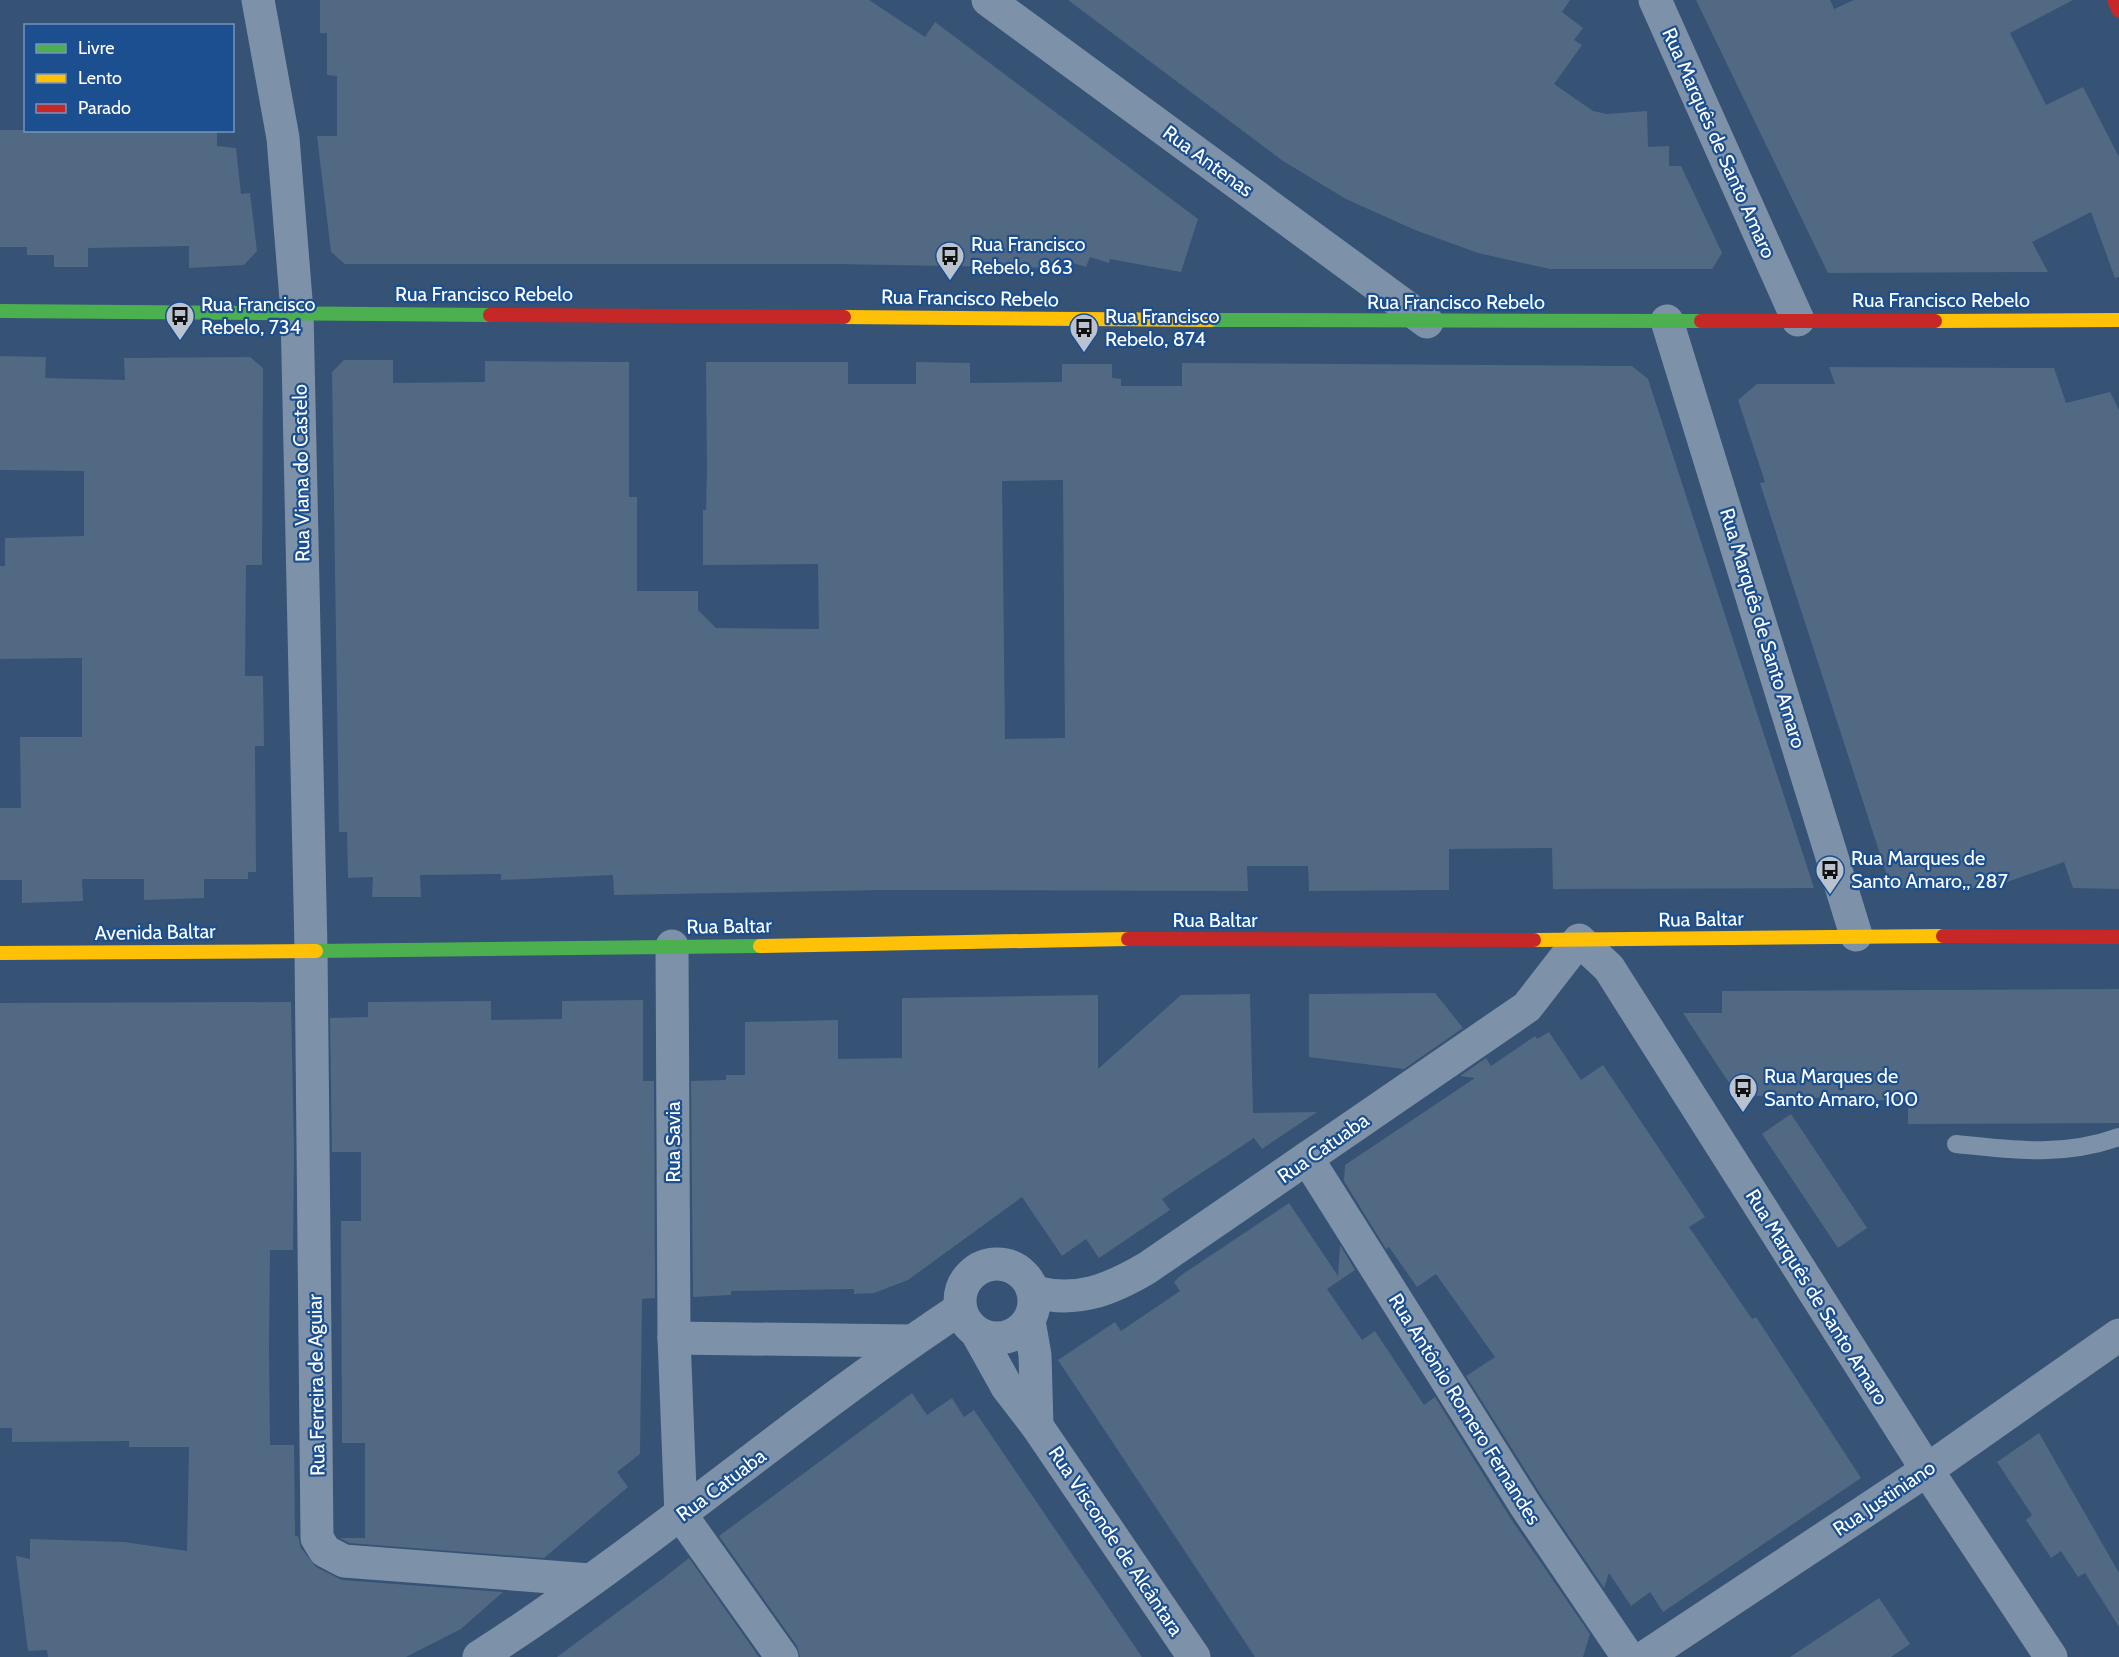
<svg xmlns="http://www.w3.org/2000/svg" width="2119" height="1657" viewBox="0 0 2119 1657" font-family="Cabin,sans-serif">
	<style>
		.building { fill: #526984; fill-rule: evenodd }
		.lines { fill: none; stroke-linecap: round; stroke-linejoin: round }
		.lane { stroke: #7d92a8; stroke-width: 18 }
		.street { stroke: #7d92a8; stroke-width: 33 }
		.fast { stroke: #4caf50; stroke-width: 14 }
		.slow { stroke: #ffc107; stroke-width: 14 }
		.jam { stroke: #c62828; stroke-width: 14 }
		.labels { text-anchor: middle; stroke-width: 4.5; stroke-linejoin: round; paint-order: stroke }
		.street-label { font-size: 20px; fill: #fff; stroke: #1b4f8f }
		.poi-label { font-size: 20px; fill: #fff; stroke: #1b4f8f; text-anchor: start }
	</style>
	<rect width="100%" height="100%" fill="#365274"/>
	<g class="building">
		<polygon points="320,0 869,0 925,37 935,22 1198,219 1181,272 1110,259 1109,263 1090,257 1086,267 1056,258 1054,268 836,264 345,264 331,252 317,136 337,136 337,76 327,75 327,33 320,33"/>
		<polygon points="1068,0 1570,0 1562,12 1583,28 1574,40 1582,45 1554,84 1593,111 1607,114 1647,111 1648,147 1669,146 1669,166 1681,166 1722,253 1712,269 1550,269 1478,253 1415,230 1346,199 1283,161"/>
		<polygon points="1696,0 1830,0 1834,9 1854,0 2073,0 2010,33 2046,105 2083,87 2119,157 2119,277 2115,278 2091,212 2032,242 2048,272 1828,273"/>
		<polygon points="0,130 217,130 217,146 236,148 241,194 250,193 257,251 244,265 189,268 189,246 88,248 88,267 54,267 54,255 27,255 27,247 0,247"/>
		<polygon points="0,356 46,357 45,378 125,380 124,358 250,357 263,368 262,565 246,565 245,676 263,676 264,746 255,746 256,872 248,872 248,879 204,879 204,898 144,900 144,879 82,879 83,901 22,903 22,880 0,880 0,808 21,808 20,737 82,737 82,658 0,659 0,566 5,566 5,538 84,536 84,471 0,470"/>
		<path d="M 344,360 L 393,360 L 393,383 L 485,382 L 485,361 L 629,362 L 629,497 L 637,497 L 637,591 L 698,591 L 698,610 L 716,628 L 819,629 L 818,564 L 703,565 L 703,510 L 706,510 L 707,470 L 706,362 L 848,362 L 848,384 L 916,384 L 916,362 L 970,363 L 970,383 L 1062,382 L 1062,364 L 1112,364 L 1112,378 L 1121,379 L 1121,386 L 1182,386 L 1182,363 L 1632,366 L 1648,379 L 1814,888 L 1553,889 L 1552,848 L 1449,849 L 1449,890 L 1309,891 L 1308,866 L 1247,866 L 1248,891 L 883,890 L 614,895 L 613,875 L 501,880 L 501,874 L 420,875 L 421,897 L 372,897 L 373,877 L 348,878 L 347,832 L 339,832 L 332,372 ZM 1063,480 L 1065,738 L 1005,739 L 1002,481 Z"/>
		<polygon points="1829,367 2054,368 2066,403 2110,392 2119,410 2119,889 2073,888 2064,862 1990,888 1891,888 1788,570 1760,483 1765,482 1738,400 1757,384 1835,384"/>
		<polygon points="2119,989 2119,1123 1908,1124 1908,1101 1737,1095 1683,1013 1722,1013 1722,991"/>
		<polygon points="1435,993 1463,1028 1404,1069 1309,1057 1309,994"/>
		<polygon points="1250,994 1253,1113 1317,1112 1262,1149 1254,1138 1162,1199 1170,1210 1099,1258 1086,1239 1062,1256 1022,1197 908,1280 874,1293 854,1294 854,1289 731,1291 731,1295 693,1297 691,1081 726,1080 726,1075 745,1075 745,1022 838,1020 838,1059 902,1058 902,998 1098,995 1098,1069 1181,995"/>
		<polygon points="643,1000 643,1081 654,1081 655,1298 642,1299 640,1454 617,1472 628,1487 544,1558 349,1543 340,1538 365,1538 365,1443 342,1443 341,1221 361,1221 361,1152 332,1152 330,1018 368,1017 368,1002 491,1001 491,1020 562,1019 562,1001"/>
		<polygon points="291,1002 294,1151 293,1250 270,1250 269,1348 270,1445 294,1445 295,1536 298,1536 301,1548 316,1567 342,1580 503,1592 461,1629 406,1657 48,1657 47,1650 28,1651 16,1556 30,1559 30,1539 124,1542 187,1551 189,1447 129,1447 129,1441 12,1442 12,1428 0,1428 0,1003"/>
		<polygon points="1549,1032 1581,1080 1603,1065 1705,1217 1689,1227 1752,1319 1756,1317 1861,1478 1663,1612 1650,1592 1631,1606 1609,1573 1604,1588 1543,1498 1466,1376 1495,1357 1436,1274 1417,1287 1389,1247 1386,1249 1344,1181 1345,1165 1475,1078 1460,1076 1486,1058 1491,1066 1535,1036 1537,1039"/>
		<polygon points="1791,1114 1867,1228 1838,1248 1762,1134"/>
		<polygon points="1289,1203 1338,1276 1340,1245 1355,1270 1327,1289 1362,1340 1375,1331 1424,1405 1435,1397 1511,1519 1590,1634 1583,1657 1255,1657 1058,1360 1115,1322 1121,1331 1180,1291 1174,1282 1180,1276"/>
		<polygon points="912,1393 927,1415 952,1398 964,1417 974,1410 1142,1657 800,1657 797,1646 719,1536"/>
		<polygon points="2039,1433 2119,1573 2119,1627 2085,1573 2078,1577 2061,1551 2051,1558 2026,1520 2032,1515 1997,1462"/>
		<polygon points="689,1558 759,1657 557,1657 665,1577"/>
		<polygon points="1879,1598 1910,1644 1891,1657 1790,1657"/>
	</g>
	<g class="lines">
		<path class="lane" d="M 1956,1144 C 2013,1150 2064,1157 2119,1137"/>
		<g class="street">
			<polyline points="258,0 283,138 297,312 311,949 317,1538 325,1551 344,1561 590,1580"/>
			<polyline points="988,0 1427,322"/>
			<polyline points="1655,0 1798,320"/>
			<polyline points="1667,321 1856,935"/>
			<polyline points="672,946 674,1338 681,1515 782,1657"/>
			<polyline points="1307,1158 1527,1508 1628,1657"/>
			<circle cx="997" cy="1301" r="37"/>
			<path d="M 1034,1292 C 1077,1303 1110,1290 1147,1268 L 1527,1007 L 1579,940 L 1609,968 L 1927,1470 L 2051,1657"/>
			<polyline points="1029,1321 1035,1355 1037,1426"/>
			<polyline points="977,1333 1007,1387 1037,1426 1194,1657"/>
			<polyline points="674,1338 912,1341"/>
			<path d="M 479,1657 C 646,1550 795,1418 960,1309"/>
			<polyline points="1645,1657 1927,1470 2119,1335"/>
		</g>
		<g class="fast">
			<polyline points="0,311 490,315"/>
			<polyline points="1211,320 1701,321"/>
			<polyline points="316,951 760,946"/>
		</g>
		<g class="slow">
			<polyline points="844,317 1211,320"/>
			<polyline points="1935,321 2119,320"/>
			<polyline points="1534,940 1943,936"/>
			<polyline points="760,946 1128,939"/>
			<polyline points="0,953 316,951"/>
		</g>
		<g class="jam">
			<polyline points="2114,0 2119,11"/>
			<polyline points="490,315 844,317"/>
			<polyline points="1701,321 1935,321"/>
			<polyline points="1943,936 2119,937"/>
			<polyline points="1128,939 1534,940"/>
		</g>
	</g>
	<defs>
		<g id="bus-pin" transform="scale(1.5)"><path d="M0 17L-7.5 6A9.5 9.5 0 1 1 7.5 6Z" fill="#b9c2ce" stroke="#1b4f8f"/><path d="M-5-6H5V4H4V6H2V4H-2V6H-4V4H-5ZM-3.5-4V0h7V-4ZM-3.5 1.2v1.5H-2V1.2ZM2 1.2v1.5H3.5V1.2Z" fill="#111"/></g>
	</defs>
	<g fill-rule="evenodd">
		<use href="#bus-pin" x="950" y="256"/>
		<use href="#bus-pin" x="180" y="316"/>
		<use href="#bus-pin" x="1084" y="328"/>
		<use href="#bus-pin" x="1830" y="870"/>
		<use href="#bus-pin" x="1743" y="1088"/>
	</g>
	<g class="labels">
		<g class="street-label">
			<text transform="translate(1719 143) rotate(66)" y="7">Rua Marquês de Santo Amaro</text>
			<text transform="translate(1208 161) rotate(36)" y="7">Rua Antenas</text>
			<text x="484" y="301">Rua Francisco Rebelo</text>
			<text transform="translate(970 298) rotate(1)" y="7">Rua Francisco Rebelo</text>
			<text x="1941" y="307">Rua Francisco Rebelo</text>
			<text x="1456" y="309">Rua Francisco Rebelo</text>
			<text transform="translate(301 473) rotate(-91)" y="7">Rua Viana do Castelo</text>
			<text transform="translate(1763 628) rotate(73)" y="7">Rua Marquês de Santo Amaro</text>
			<text transform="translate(1701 919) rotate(-1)" y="7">Rua Baltar</text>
			<text x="1215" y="927">Rua Baltar</text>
			<text transform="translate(729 926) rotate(-1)" y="7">Rua Baltar</text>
			<text transform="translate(155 932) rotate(-1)" y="7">Avenida Baltar</text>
			<text transform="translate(673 1142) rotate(-90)" y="7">Rua Savia</text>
			<text transform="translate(1323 1148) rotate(-35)" y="7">Rua Catuaba</text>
			<text transform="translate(1817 1297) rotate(58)" y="7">Rua Marquês de Santo Amaro</text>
			<text transform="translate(316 1385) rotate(-91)" y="7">Rua Ferreira de Aguiar</text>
			<text transform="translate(1465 1409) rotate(58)" y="7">Rua Antônio Romero Fernandes</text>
			<text transform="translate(721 1485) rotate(-37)" y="7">Rua Catuaba</text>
			<text transform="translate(1884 1498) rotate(-34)" y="7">Rua Justiniano</text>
			<text transform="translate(1116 1541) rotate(56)" y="7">Rua Visconde de Alcântara</text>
		</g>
		<g class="poi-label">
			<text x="971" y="251">Rua Francisco<tspan x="971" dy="23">Rebelo, 863</tspan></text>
			<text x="201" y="311">Rua Francisco<tspan x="201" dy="23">Rebelo, 734</tspan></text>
			<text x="1105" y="323">Rua Francisco<tspan x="1105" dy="23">Rebelo, 874</tspan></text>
			<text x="1851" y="865">Rua Marques de<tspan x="1851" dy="23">Santo Amaro,, 287</tspan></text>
			<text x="1764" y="1083">Rua Marques de<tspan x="1764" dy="23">Santo Amaro, 100</tspan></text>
		</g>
	</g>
	<rect x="24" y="24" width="210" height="108" fill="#1b4f8f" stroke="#7695bc" stroke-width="1.5"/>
	<rect x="36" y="44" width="30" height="9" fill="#4caf50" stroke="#7695bc" stroke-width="1.5"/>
	<text x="78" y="54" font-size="18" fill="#ffffff">Livre</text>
	<rect x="36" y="74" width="30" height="9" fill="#ffc107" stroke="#7695bc" stroke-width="1.5"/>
	<text x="78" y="84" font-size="18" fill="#ffffff">Lento</text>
	<rect x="36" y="104" width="30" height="9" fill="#c62828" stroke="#7695bc" stroke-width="1.5"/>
	<text x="78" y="114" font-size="18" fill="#ffffff">Parado</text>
</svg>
